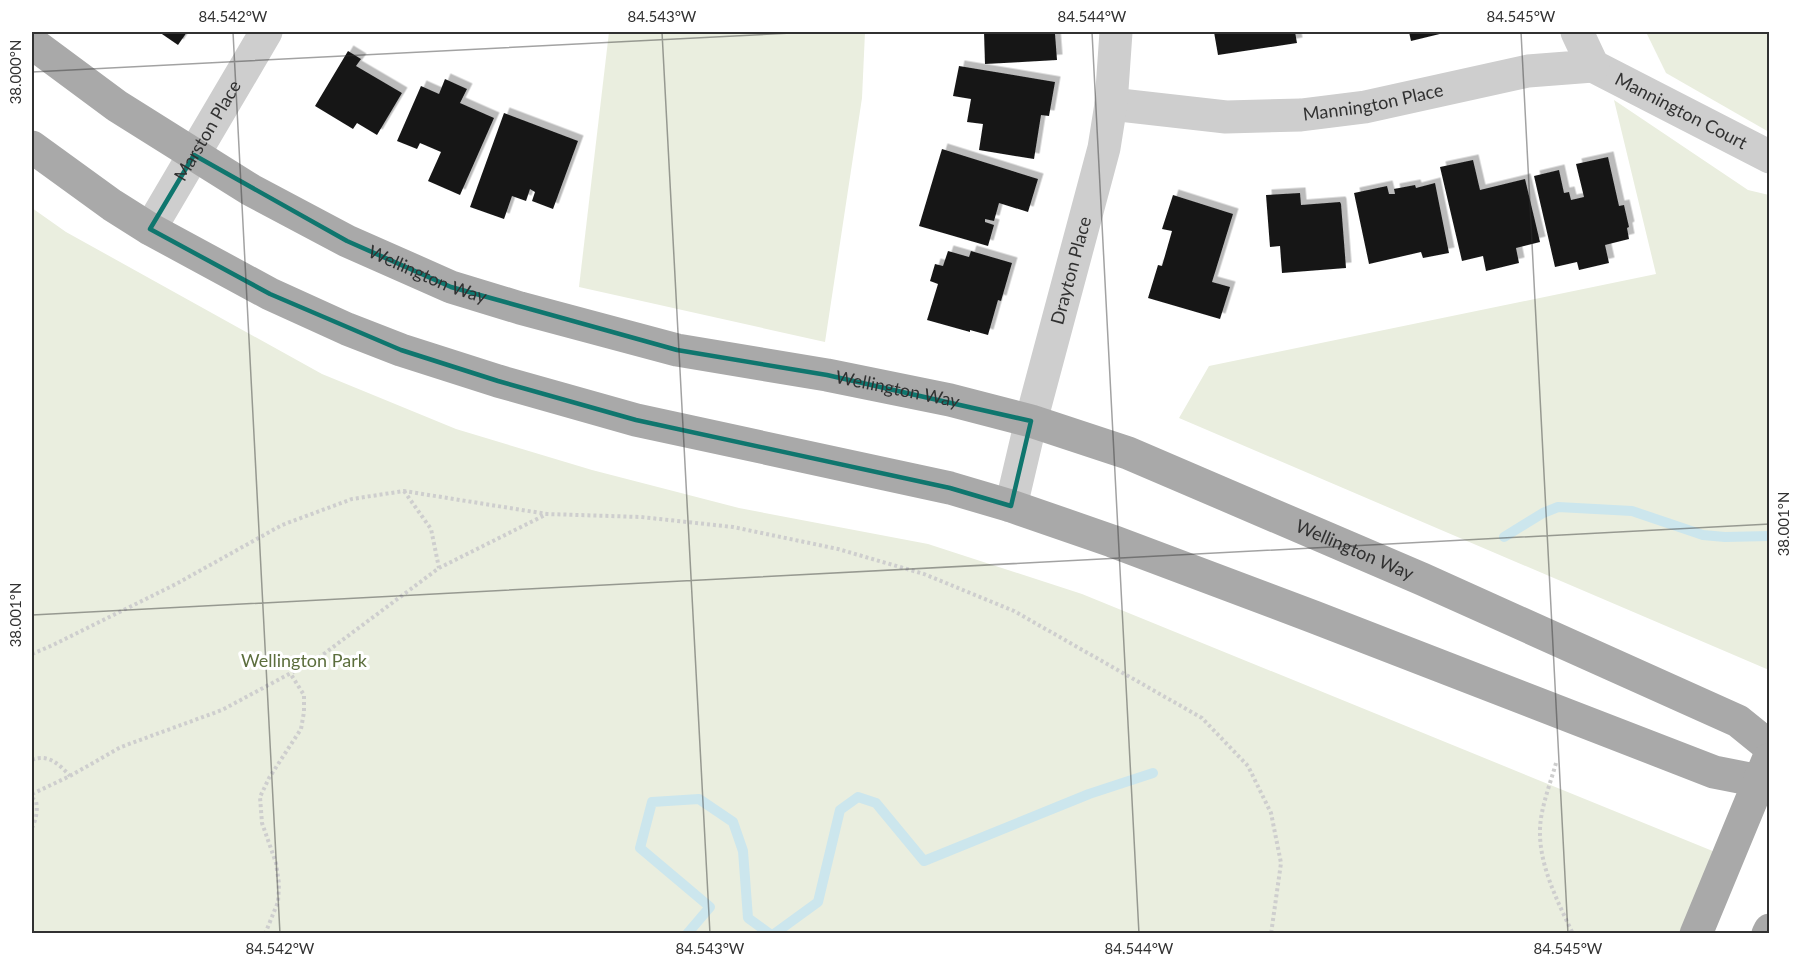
<svg xmlns="http://www.w3.org/2000/svg" width="1801" height="965" viewBox="0 0 1801 965" font-family="Lato,sans-serif">
	<style>
		.green { fill: #eaeedf }
		.lines { fill: none; stroke-linecap: round; stroke-linejoin: round }
		.stream { stroke: #cce6ed; stroke-width: 10 }
		.building { fill: #181818; filter: url(#shadow) }
		.path { stroke: #cecece; stroke-width: 4; stroke-dasharray: 3 3; stroke-linecap: butt }
		.minor { stroke: #cecece; stroke-width: 33 }
		.major { stroke: #a9a9a9; stroke-width: 33 }
		.marked { fill: none; stroke: #0f766e; stroke-width: 4.5; stroke-linejoin: round }
		.ticks { fill: none; stroke: #313131; stroke-width: 1.5; stroke-opacity: 0.45 }
		.labels { text-anchor: middle; stroke-width: 6; stroke-linejoin: round; paint-order: stroke }
		.street-label { font-size: 18px; fill: #313131; stroke: #fff }
		.park-label { font-size: 18px; fill: #5c6e3d; stroke: #fff }
		.neatline { fill: none; stroke: #313131; stroke-width: 2 }
		.ticks-label { font-size: 15px; text-anchor: middle; fill: #313131 }
	</style>
	<defs>
		<filter id="shadow"><feDropShadow dx="5.5" dy="-5.5" stdDeviation="0" flood-color="#0004"/></filter>
	</defs>
	<rect width="100%" height="100%" fill="#fff"/>
	<g class="green">
		<polygon points="609,32 865,32 862,98 825,342 579,287"/>
		<polygon points="1646,32 1769,32 1769,132 1666,73"/>
		<polygon points="1614,100 1748,190 1769,195 1769,670 1179,418 1209,366 1656,274"/>
		<polygon points="32,208 66,232 322,374 456,429 592,470 739,508 928,544 1082,594 1720,854 1688,933 32,933"/>
	</g>
	<g class="lines">
		<g class="stream">
			<polyline points="1504,537 1543,513 1558,507 1632,511 1703,535 1725,537 1770,536"/>
			<polyline points="687,934 710,907 640,848 652,802 699,799 733,822 743,851 748,918 770,934"/>
			<polyline points="774,934 818,902 840,810 858,797 876,803 924,861 1089,794 1153,773"/>
		</g>
	</g>
	<g class="building">
		<polygon points="159,32 187,32 178,45"/>
		<polygon points="984,32 1050,32 1050,34 1055,34 1057,60 985,64"/>
		<polygon points="1214,32 1295,32 1297,43 1218,55"/>
		<polygon points="1409,32 1448,32 1411,41"/>
		<polygon points="348,51 361,59 356,66 402,93 377,135 357,123 353,129 315,106"/>
		<polygon points="959,66 1055,82 1049,116 1041,115 1034,159 979,150 983,124 967,122 971,99 953,96"/>
		<polygon points="445,79 467,89 460,103 494,118 460,195 428,181 441,152 420,143 417,149 397,141 421,86 439,94"/>
		<polygon points="504,113 578,141 553,209 532,201 535,192 530,189 526,201 512,196 504,219 470,207"/>
		<polygon points="942,149 1038,179 1028,212 999,203 994,221 985,219 985,222 994,225 988,246 919,226"/>
		<polygon points="1608,157 1619,206 1624,205 1629,227 1627,228 1629,239 1605,245 1609,263 1579,270 1577,262 1555,267 1534,176 1559,170 1564,193 1569,192 1571,200 1584,197 1576,164"/>
		<polygon points="1473,160 1480,190 1525,179 1540,242 1516,248 1519,263 1486,271 1483,256 1462,261 1440,167"/>
		<polygon points="1435,183 1449,253 1423,258 1421,252 1369,264 1354,193 1387,186 1389,194 1395,194 1394,189 1415,185 1416,188"/>
		<polygon points="1300,193 1301,205 1340,202 1341,204 1346,268 1282,273 1280,246 1270,247 1266,195"/>
		<polygon points="1173,195 1233,214 1212,282 1230,287 1220,319 1148,298 1158,265 1162,266 1172,231 1162,229"/>
		<polygon points="948,251 969,257 971,251 1012,263 1001,301 998,300 988,335 970,330 970,332 927,320 938,284 930,281 935,264 943,266"/>
	</g>
	<g class="lines">
		<g class="path">
			<polyline points="404,491 431,529 439,568"/>
			<polyline points="32,654 53,645 176,584 282,525 352,499 404,491 547,514 641,517 733,527 838,549 924,574 1014,611 1202,718 1248,766 1271,813 1281,863 1271,934"/>
			<path d="M 32,760 C 48,753 60,765 70,776"/>
			<path d="M 1556,763 C 1551,781 1544,799 1541,818 C 1535,858 1556,898 1573,934"/>
			<polyline points="32,794 70,776 121,747 222,710 317,659 439,568 547,514"/>
			<path d="M 32,798 L 36,801 C 38,811 36,819 32,828"/>
			<polyline points="265,934 278,902 279,884 276,863 262,823 260,797 269,778 301,729 304,712 304,695 290,673"/>
		</g>
		<g class="minor">
			<path id="s1" d="M 1593,66 L 1770,157"/>
			<path id="s2" d="M 1111,104 L 1226,117 L 1301,115 L 1365,107 L 1528,71 L 1593,66 L 1577,32"/>
			<path id="s3" d="M 150,229 L 266,32"/>
			<path id="s4" d="M 1011,506 L 1031,421 L 1104,148 L 1111,104 L 1116,32"/>
		</g>
		<g class="major">
			<path id="s5" d="M 32,43 L 117,106 L 251,190 L 347,241 L 451,287 L 520,308 L 677,350 L 827,375 L 950,400 L 1031,421 L 1128,453 L 1422,579 L 1738,721 L 1770,747"/>
			<polyline points="32,147 112,205 150,229 270,294 347,329 401,350 498,381 636,420 950,488 1011,506 1112,541 1314,617 1714,772 1770,783"/>
			<polyline points="1696,934 1768,760"/>
			<polyline points="1768,934 1770,930"/>
		</g>
	</g>
	<path class="marked" d="M 194,155 L 347,241 L 451,287 L 677,350 L 827,375 L 1031,421 L 1011,506 L 950,488 L 636,420 L 498,381 L 401,350 L 270,294 L 150,229 Z"/>
	<path class="ticks" d="M 233,32 L 280,934M 662,32 L 710,934M 1092,32 L 1139,934M 1521,32 L 1568,934M 32,72 L 811,32M 32,615 L 1770,524"/>
	<g class="labels">
		<g class="street-label">
			<text dy="6" stroke="none"><textPath href="#s2" startOffset="264">Mannington Place</textPath></text>
			<text dy="6" stroke="none"><textPath href="#s1" startOffset="99">Mannington Court</textPath></text>
			<text dy="6" stroke="none"><textPath href="#s3" startOffset="114">Marston Place</textPath></text>
			<text dy="6" stroke="none"><textPath href="#s4" startOffset="243">Drayton Place</textPath></text>
			<text dy="6" stroke="none"><textPath href="#s5" startOffset="460">Wellington Way</textPath></text>
			<text dy="6" stroke="none"><textPath href="#s5" startOffset="945">Wellington Way</textPath></text>
			<text dy="6" stroke="none"><textPath href="#s5" startOffset="1431">Wellington Way</textPath></text>
		</g>
		<g class="park-label">
			<text x="304" y="667">Wellington Park</text>
		</g>
	</g>
	<rect width="1801" height="965" fill="none" stroke="#ffffff" stroke-width="66"/>
	<rect x="33" y="33" width="1735" height="899" class="neatline"/>
	<g class="ticks-label">
		<text x="233" y="22">84.542°W</text>
		<text x="662" y="22">84.543°W</text>
		<text x="1092" y="22">84.544°W</text>
		<text x="1521" y="22">84.545°W</text>
		<text transform="translate(16 72) rotate(-90)" y="5">38.000°N</text>
		<text transform="translate(1784 524) rotate(-90)" y="5">38.001°N</text>
		<text transform="translate(16 615) rotate(-90)" y="5">38.001°N</text>
		<text x="280" y="954">84.542°W</text>
		<text x="710" y="954">84.543°W</text>
		<text x="1139" y="954">84.544°W</text>
		<text x="1568" y="954">84.545°W</text>
	</g>
</svg>
